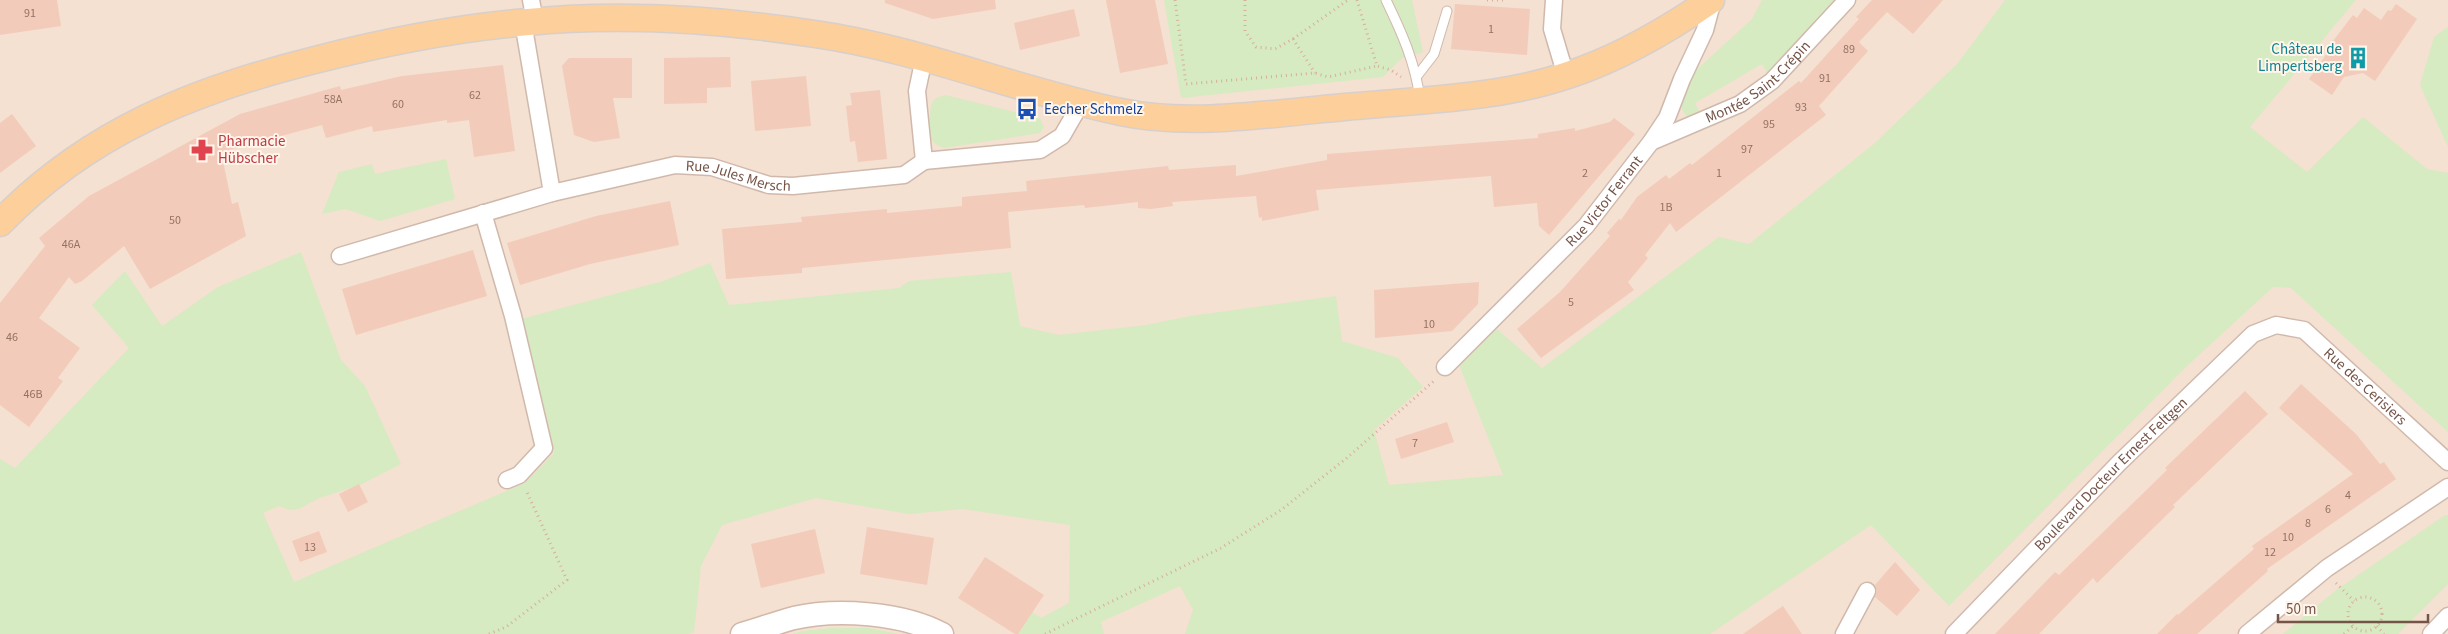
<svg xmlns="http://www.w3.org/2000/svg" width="2448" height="634" viewBox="0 0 2448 634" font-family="'Source Sans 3',sans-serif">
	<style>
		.residential { fill: #f4e1d1 }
		.green { fill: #d6ebc1 }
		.building { fill: #f3cbba }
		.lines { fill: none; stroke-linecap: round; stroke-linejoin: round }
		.service-casing { stroke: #d0b9ac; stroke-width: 11 }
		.minor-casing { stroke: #d0b9ac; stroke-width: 19 }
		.secondary-casing { stroke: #d3b8a9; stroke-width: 25 }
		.primary-casing { stroke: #d8cfcc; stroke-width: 29 }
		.path { stroke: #d8ae9d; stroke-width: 3; stroke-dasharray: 1 4; stroke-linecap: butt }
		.service { stroke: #fff; stroke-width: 9 }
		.minor { stroke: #fff; stroke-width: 16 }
		.secondary { stroke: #fff; stroke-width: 22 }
		.primary { stroke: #fdcf9a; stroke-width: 26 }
		.labels { text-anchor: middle; stroke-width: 4; stroke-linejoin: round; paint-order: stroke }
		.number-label { font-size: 12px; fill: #947264 }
		.culture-label { font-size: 15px; fill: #0d838f; stroke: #fff5ea; text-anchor: end }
		.street-label { font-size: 15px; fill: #755448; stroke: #fff5ea }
		.transit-label { font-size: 15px; fill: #164399; stroke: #fff5ea; text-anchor: start }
		.health-label { font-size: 15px; fill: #be3a42; stroke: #fff5ea; text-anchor: start }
	</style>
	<rect width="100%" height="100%" fill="#fdf0e3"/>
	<polygon class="residential" points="0,0 2448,0 2448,634 901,634 869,628 829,628 801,631 791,634 0,634"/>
	<g class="green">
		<polygon points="1164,0 1412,0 1423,52 1402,58 1383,77 1181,98"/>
		<polygon points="1762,0 1835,0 1768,74 1762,64 1695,103 1700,113 1690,118 1686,116 1680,105 1693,73 1752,19"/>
		<polygon points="2005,0 2356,0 2250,127 2307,172 2363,117 2427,169 2448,173 2448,432 2291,288 2273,287 2186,367 1949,606 1871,525 1710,634 1185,634 1193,610 1180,586 1101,622 1104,634 1018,634 1032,612 1041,618 1069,603 1070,525 962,509 909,514 816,498 722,525 701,566 694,632 688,634 0,634 0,459 15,468 129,348 92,305 125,271 162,326 218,287 301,252 341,360 365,386 401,464 360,485 319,498 299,509 290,510 279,506 263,513 294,582 525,483 554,453 521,319 663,281 710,263 729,305 899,288 909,281 1011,272 1020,326 1059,335 1146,325 1190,316 1336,296 1342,341 1398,358 1423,387 1374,430 1389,485 1503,475 1459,365 1497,329 1542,368 1719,237 1749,244 1875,143 1957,64"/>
		<polygon points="2448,27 2448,147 2420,85 2434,37"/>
		<path d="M 945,95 L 1040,118 L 1044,127 L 1040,133 L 944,148 C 927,143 928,130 930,115 C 931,112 930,106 932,103 C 934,98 940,97 945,95 Z"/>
		<polygon points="446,159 455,199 380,221 346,209 322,214 339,172 372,164 375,174"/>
		<polygon points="2445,515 2448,515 2448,584 2398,634 2283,634 2335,591"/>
		<polygon points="829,628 869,628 901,634 791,634 801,631"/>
	</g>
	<g class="building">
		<polygon points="0,0 57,0 61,26 0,35"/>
		<polygon points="885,0 995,0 996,9 933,19 885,3"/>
		<polygon points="1106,0 1155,0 1168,64 1120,73"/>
		<polygon points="1872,0 1943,0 1913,34 1887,12 1859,42 1868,51 1819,106 1826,115 1676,232 1670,223 1645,255 1648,258 1628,282 1634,290 1541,358 1517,329 1560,292 1610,236 1607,233 1619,219 1621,220 1637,197 1666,175 1669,179 1690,163 1692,165 1799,81 1801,83 1859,19 1856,17"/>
		<polygon points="1455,4 1530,9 1527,55 1451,49"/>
		<polygon points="2396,4 2417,19 2375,81 2363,73 2344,77 2332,95 2309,79 2330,49 2330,45 2353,15 2357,18 2364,8 2381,20 2388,10 2391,11"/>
		<polygon points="1074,9 1080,36 1020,50 1014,23"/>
		<polygon points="730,57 731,87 707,88 707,103 664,104 664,58"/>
		<polygon points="569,58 632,58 632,98 613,98 620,138 594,142 574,135 562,66"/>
		<polygon points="503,65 515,151 474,157 469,120 447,123 447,120 373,132 372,126 326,138 322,125 221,152 232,204 238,202 246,236 150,289 124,246 82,281 75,284 69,277 39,318 80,348 58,378 63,381 29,427 0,405 0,303 45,246 39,238 89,196 240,114 340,86 341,90 402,76"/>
		<polygon points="806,76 811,126 755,131 751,81"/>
		<polygon points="880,90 887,159 858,162 855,141 850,142 846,106 852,105 850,93"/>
		<polygon points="12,114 36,146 0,173 0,123"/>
		<polygon points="1614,118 1635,134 1549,235 1539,226 1537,203 1494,207 1491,176 1316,190 1319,210 1262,221 1262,217 1259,218 1256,196 1172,202 1173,206 1151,209 1138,208 1138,202 1085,208 1084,205 1008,212 1011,248 802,268 802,273 726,279 722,229 802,222 801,217 887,209 887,213 962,206 962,197 1027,191 1026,181 1130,170 1168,166 1169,170 1236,165 1236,176 1327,160 1327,154 1538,138 1538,134 1575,128 1575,131 1610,122"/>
		<polygon points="670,201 679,245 590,264 520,285 507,243 596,216"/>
		<polygon points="473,250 487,296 356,335 342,289"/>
		<polygon points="1479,282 1478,304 1452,331 1375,338 1374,290"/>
		<polygon points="2301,384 2356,434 2380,464 2384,462 2396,479 2267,569 2268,571 2197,634 2157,634 2177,614 2178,615 2254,549 2252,546 2353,474 2279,408"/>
		<polygon points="2245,391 2268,414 2173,505 2175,507 2097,583 2093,578 2039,634 1995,634 2055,572 2059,575 2167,470 2165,468"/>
		<polygon points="1447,422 1454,442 1401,459 1395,439"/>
		<polygon points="359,484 368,502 348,512 339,494"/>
		<polygon points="867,527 934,538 927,585 860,574"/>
		<polygon points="815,529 825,573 761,588 751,544"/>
		<polygon points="319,531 327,552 300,562 292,541"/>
		<polygon points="985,557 1044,595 1018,634 1015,634 958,598"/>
		<polygon points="1895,562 1920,590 1897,616 1875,597 1877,591 1875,585"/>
		<polygon points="1783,606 1802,634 1743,634"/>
	</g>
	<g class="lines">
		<g class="service-casing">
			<g id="service">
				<path d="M 1386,0 C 1402,33 1415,62 1420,99"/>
				<polyline points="1417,76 1434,54 1447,11"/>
			</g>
		</g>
		<g class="minor-casing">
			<g id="minor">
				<polyline points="531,0 535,21"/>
				<polyline points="1554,0 1552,29 1566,76"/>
				<polyline points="523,22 552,193"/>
				<polyline points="924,58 917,91 924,161 1040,150 1062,136 1081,103"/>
				<path id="s1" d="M 1651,142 L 1740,104 L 1772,81 L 1847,0"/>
				<polyline points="483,213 513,316 544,448 519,475 507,480"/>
				<path id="s2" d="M 340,256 L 552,193 L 675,165 L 712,167 L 769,185 L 793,186 L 904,175 L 924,161"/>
				<path id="s3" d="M 1445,367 L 1586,226 L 1651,142 L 1667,118 L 1682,79 L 1705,30 L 1713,0"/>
				<polyline points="1844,634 1867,591"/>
				<path id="s4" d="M 1954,634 L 2119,463 L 2253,334 L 2276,325 L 2304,330 L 2448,462"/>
				<polyline points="2247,634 2327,568 2448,487"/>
				<polyline points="2431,634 2448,616"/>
			</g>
		</g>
		<g class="secondary-casing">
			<path id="secondary" d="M 742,634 C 759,629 776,623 794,618 C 837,608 903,613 942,634"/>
		</g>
		<g class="primary-casing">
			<path id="primary" d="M 0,223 C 88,132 194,90 315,60 C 385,42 456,28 528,22 C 621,13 724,20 815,34 C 920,49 1018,91 1121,112 C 1190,127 1276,113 1345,107 C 1419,100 1497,99 1568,75 C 1620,58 1666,31 1711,0"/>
		</g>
		<g class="path">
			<polyline points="1175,0 1186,84 1315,73 1328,77 1377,66"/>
			<polyline points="1245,0 1245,31 1256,47 1275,49 1293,39 1315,73"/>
			<polyline points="1357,0 1377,66 1391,70 1401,77"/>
			<polyline points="1487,0 1504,0"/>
			<polyline points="1293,39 1348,0"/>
			<polyline points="2336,583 2354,601"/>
			<circle cx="2365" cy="614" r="17"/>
			<polyline points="2377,626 2384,634"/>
			<polyline points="489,634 506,627 567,580 526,490"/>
			<polyline points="1045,634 1221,548 1281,510 1348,457 1435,380"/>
			<polyline points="2344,634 2353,626"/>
		</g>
		<use href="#service" class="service"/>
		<use href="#minor" class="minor"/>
		<use href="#secondary" class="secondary"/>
		<use href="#primary" class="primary"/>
	</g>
	<defs>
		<g id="building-bare" transform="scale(1.725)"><path d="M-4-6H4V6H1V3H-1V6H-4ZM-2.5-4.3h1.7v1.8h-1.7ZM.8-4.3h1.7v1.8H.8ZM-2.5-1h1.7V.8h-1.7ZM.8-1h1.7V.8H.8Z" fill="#0f9aa8" stroke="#fff5ea" stroke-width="2.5" paint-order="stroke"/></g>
		<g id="bus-bare" transform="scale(1.725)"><path d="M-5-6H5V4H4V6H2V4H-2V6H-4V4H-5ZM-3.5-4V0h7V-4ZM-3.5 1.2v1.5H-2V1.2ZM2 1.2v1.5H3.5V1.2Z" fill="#1a4fb4" stroke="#fff5ea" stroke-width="2.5" paint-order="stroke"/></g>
		<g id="pharmacy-bare" transform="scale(1.725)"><path d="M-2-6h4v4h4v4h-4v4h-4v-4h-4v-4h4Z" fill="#e0444e" stroke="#fff5ea" stroke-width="2.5" paint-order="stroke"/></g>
	</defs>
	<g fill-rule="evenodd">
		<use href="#building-bare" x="2358" y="58"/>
		<use href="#bus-bare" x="1027" y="109"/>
		<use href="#pharmacy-bare" x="202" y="150"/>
	</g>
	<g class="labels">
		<g class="number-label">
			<text x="30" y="17">91</text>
			<text x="1491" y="33">1</text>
			<text x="1849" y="53">89</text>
			<text x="1825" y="82">91</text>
			<text x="475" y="99">62</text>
			<text x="333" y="103">58A</text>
			<text x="398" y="108">60</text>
			<text x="1801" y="111">93</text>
			<text x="1769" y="128">95</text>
			<text x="1747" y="153">97</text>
			<text x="1585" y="177">2</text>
			<text x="1719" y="177">1</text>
			<text x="1666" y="211">1B</text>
			<text x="175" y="224">50</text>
			<text x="71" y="248">46A</text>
			<text x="1571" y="306">5</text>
			<text x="1429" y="328">10</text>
			<text x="12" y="341">46</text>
			<text x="33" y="398">46B</text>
			<text x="1415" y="447">7</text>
			<text x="2348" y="499">4</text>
			<text x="2328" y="513">6</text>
			<text x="2308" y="527">8</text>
			<text x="2288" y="541">10</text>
			<text x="310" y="551">13</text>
			<text x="2270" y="556">12</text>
		</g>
		<g class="culture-label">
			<text x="2342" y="54">Château de<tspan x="2342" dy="17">Limpertsberg</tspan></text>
		</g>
		<g class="street-label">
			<text dy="5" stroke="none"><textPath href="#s1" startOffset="124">Montée Saint-Crépin</textPath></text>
			<text dy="5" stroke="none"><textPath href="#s2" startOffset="412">Rue Jules Mersch</textPath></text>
			<text dy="5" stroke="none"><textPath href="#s3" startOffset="230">Rue Victor Ferrant</textPath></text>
			<text dy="5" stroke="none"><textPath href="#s4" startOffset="560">Rue des Cerisiers</textPath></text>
			<text dy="5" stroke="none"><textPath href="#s4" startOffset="224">Boulevard Docteur Ernest Feltgen</textPath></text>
		</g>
		<g class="transit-label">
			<text x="1044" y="114">Eecher Schmelz</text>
		</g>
		<g class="health-label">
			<text x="218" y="146">Pharmacie<tspan x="218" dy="17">Hübscher</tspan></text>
		</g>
	</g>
	<path d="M2278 614v8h150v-8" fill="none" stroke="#755448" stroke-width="2.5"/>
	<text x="2286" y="614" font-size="15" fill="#755448" stroke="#fff5ea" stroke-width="4" paint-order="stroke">50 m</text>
</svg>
